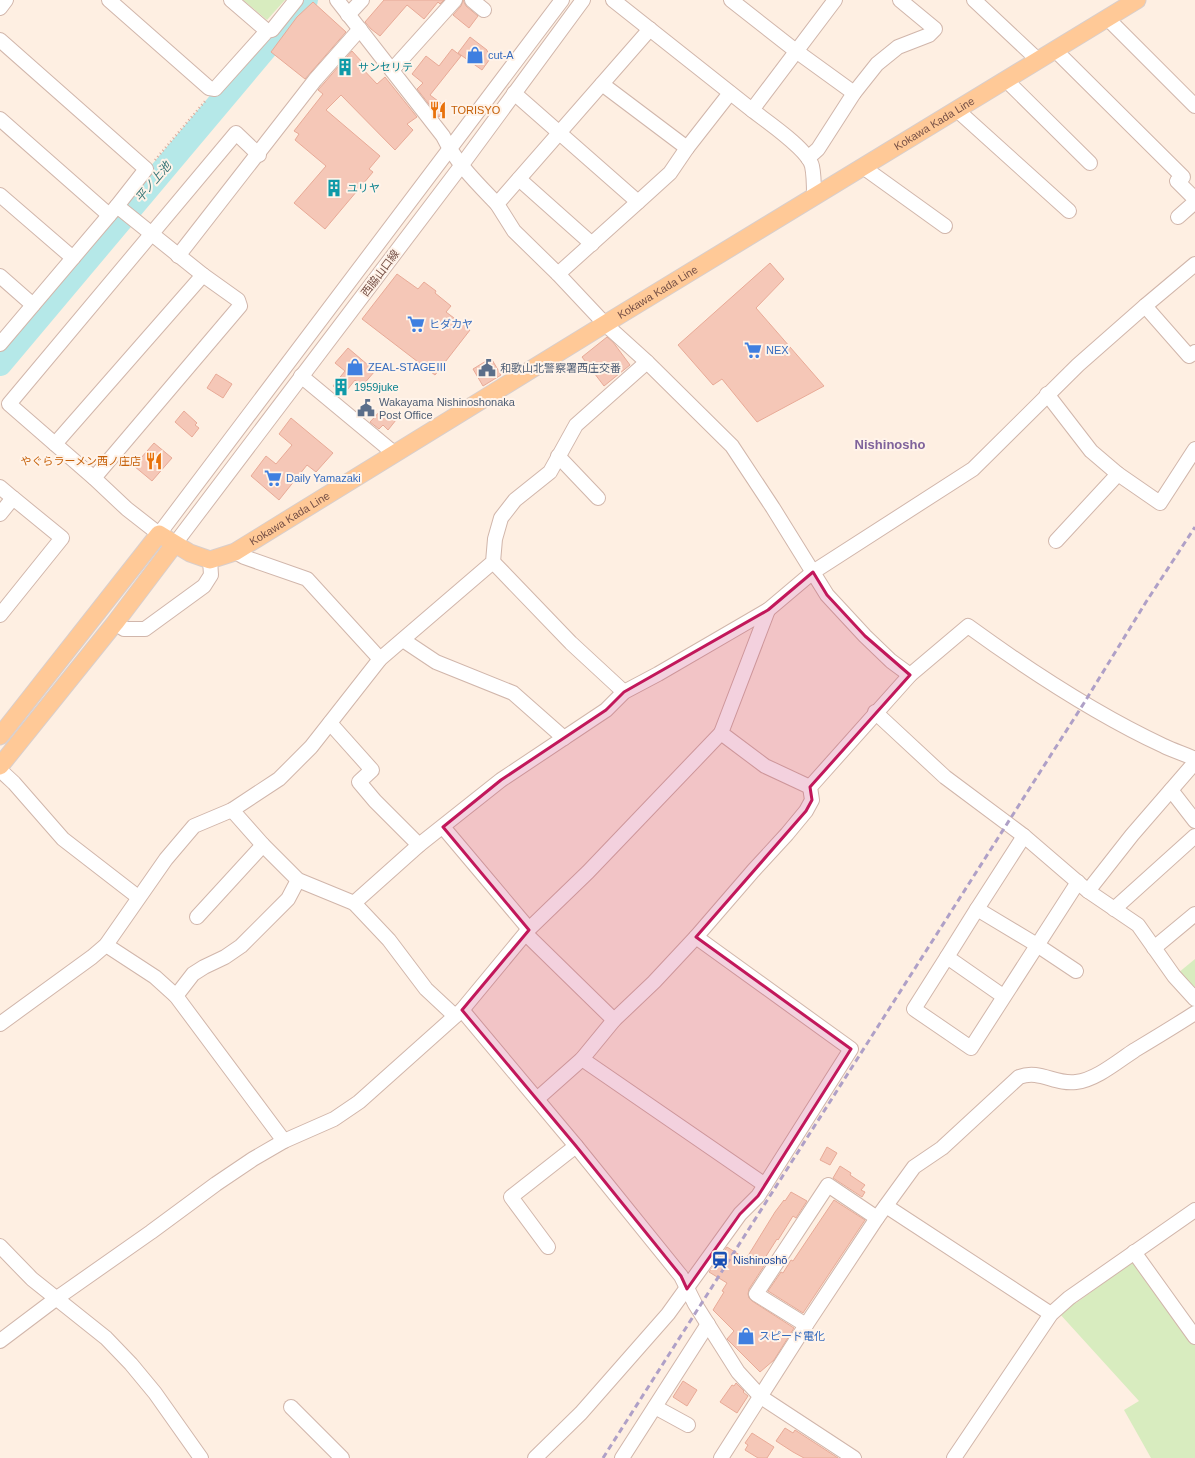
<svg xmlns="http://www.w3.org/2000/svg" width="1195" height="1458" viewBox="0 0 1195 1458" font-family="Arial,'Noto Sans JP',sans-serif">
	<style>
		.green { fill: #d8ecbf }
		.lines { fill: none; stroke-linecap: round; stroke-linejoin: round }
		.river { stroke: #b5e8e8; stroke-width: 24 }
		.building { fill: #f5c7b7; stroke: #e8aa97 }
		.minor-casing { stroke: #d1b6ab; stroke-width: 16 }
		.major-casing { stroke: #d9cecb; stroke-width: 19 }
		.path { stroke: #daaa9b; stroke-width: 2.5; stroke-dasharray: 1 3; stroke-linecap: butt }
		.minor { stroke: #fff; stroke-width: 14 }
		.major { stroke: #ffc997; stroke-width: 17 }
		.rail { stroke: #afa0c7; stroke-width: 3; stroke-dasharray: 6 4; stroke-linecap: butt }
		.marked { fill: #c2185b; fill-opacity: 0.2; stroke: #c2185b; stroke-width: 3; stroke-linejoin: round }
		.labels { text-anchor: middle; stroke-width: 4; stroke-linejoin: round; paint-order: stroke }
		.shop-label { font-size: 11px; fill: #366cbe; stroke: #fff3e9; text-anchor: start }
		.culture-label { font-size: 11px; fill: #0d838f; stroke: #fff3e9; text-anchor: start }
		.food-label { font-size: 11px; fill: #c56008; stroke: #fff3e9; text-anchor: start }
		.street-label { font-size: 11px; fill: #775147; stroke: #fff3e9 }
		.service-label { font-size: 11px; fill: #4e5e75; stroke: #fff3e9; text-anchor: start }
		.transit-label { font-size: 11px; fill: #164399; stroke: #fff3e9; text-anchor: start }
		.water-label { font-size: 12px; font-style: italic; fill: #377576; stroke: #fff3e9 }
		.quarter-label { font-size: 13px; font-weight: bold; fill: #7f629b; stroke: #fff3e9 }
	</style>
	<rect width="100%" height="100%" fill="#feefe2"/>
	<g class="green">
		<polygon points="243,0 285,0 267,20"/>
		<polygon points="1195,959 1195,993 1178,973"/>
		<polygon points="1134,1262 1195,1343 1195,1458 1151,1458 1124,1410 1139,1401 1059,1313 1071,1302 1076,1303 1131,1263"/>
	</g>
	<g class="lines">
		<polyline class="river" points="0,364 306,0"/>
	</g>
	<g class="building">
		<polygon points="384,0 444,0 440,4 438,2 424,19 407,5 380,36 371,29 365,22"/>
		<polygon points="463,0 466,6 478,16 469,28 453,15 461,6"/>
		<polygon points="313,2 346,32 305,79 271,52 297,17"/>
		<polygon points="470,37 487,50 487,51 492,56 482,70 458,53"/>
		<polygon points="452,49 461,56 430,95 446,107 439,117 417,89 423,83 412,74 426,56 439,66"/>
		<polygon points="352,51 362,62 359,65 377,84 385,77 417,117 407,124 413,130 395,150 341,95 326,110 380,156 369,169 373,172 325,229 294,203 326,166 295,140 299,134 294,131 323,94 318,90"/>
		<polygon points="770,263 784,279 756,308 824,386 757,422 722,379 713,385 678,345"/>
		<polygon points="397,274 418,289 424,282 436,291 435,293 451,306 446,312 470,330 435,375 362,319"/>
		<polygon points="607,337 613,342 630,365 604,386 582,357"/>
		<polygon points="348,348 375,371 362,386 355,380 343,395 333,386 345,371 335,363"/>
		<polygon points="491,358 501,375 483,386 473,369"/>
		<polygon points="216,374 232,384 223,398 207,388"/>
		<polygon points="382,409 396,420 388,430 383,425 379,429 370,422"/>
		<polygon points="184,411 197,423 195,425 199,428 192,437 175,422"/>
		<polygon points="291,418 333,453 316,472 307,465 279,500 251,476 266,456 276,464 292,445 279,434"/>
		<polygon points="154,443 172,458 152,481 134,466"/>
		<polygon points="827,1147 837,1153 830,1165 820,1160"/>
		<polygon points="840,1166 851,1173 850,1175 865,1185 861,1190 865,1192 862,1197 833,1178"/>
		<polygon points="791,1192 807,1201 796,1218 793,1216 778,1240 777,1239 763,1261 766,1263 749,1289 748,1294 749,1298 752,1301 794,1328 774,1360 760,1372 727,1339 734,1331 713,1310 724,1292 722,1291 727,1283 709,1272 727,1247 746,1259 775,1212 784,1200 785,1201"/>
		<polygon points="834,1200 865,1220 803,1313 768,1291 781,1272 783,1273 791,1260 793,1261"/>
		<polygon points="683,1381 697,1390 687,1406 673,1397"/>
		<polygon points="736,1383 744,1391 743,1392 748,1396 737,1413 720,1402 732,1385 734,1386"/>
		<polygon points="785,1428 793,1433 795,1430 838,1458 804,1458 793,1452 776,1441"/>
		<polygon points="752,1433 774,1447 767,1458 758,1458 745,1450 748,1445 745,1443"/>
	</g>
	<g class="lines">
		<g class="minor-casing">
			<g id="minor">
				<polyline points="109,0 209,88 215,89 267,31 272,30 296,0"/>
				<polyline points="231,0 267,31"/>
				<path d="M 337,0 L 443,136 C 456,163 477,183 497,204"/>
				<polyline points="472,0 484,10"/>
				<polyline points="613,0 752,110 835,0"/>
				<polyline points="731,0 796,51 854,93"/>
				<polyline points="974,0 1038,60"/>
				<polyline points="0,8 6,0"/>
				<polyline points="348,15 362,0"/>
				<polyline points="1107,18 1195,106"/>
				<polyline points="0,40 146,169 117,206"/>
				<polyline points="1055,50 1183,177 1177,181 1195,199"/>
				<polyline points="392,70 455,0"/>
				<polyline points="1006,80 1090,163"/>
				<polyline points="602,84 687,148 730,93"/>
				<polyline points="514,93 638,202 670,173 687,148"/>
				<path d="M 752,110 C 766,121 808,149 812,166 C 814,175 814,187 814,196"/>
				<polyline points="957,110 1069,211"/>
				<polyline points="0,119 109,215"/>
				<polyline points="259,155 236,133 9,404 94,478 127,509 159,534 562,0"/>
				<polyline points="808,158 818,149 854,93 877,64 898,47 929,35 935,29 900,0"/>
				<polyline points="863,167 945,226"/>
				<polyline points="519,179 592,244"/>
				<polyline points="0,195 73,258"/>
				<polyline points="638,202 558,274 605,324 647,362 732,446 773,508 827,595 865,636 891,661 910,675"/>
				<polyline points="1178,217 1195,202"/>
				<polyline points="178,256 315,80 360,29"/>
				<polyline points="558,274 514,231 497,204 650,29"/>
				<polyline points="0,276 33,305"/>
				<polyline points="1145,306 1189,356 1195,352"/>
				<polyline points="0,344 117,206 203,275 55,444"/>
				<polyline points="301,376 395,454"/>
				<polyline points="1047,394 1091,451 1118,474"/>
				<polyline points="558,456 598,498"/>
				<polyline points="94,478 240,306 238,300 203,275"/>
				<polyline points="0,487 13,498"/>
				<polyline points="0,514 13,498 62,538 0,615"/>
				<polyline points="1056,541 1118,474 1160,503 1195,449"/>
				<polyline points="174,545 461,166 583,0"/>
				<polyline points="235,552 244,557 307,579 380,659"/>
				<polyline points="493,562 571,643 624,692"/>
				<polyline points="768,610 721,733 765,766 810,787"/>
				<polyline points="115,623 124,629 145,629 204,586 211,575 210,560"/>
				<polyline points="403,640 436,662 513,693 564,738"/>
				<polyline points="875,712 945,777 1024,836 1088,891 1138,925 1174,976 1195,999"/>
				<polyline points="330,723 372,770 359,782 375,801 419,845"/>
				<polyline points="0,770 14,783 63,839 138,897"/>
				<polyline points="1171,790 1195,821"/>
				<polyline points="232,810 263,845 298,880 354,903 389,940 426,989 455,1016"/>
				<polyline points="443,827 529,929"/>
				<polyline points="1024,836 977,909 1037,945 1076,971"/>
				<polyline points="1088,891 1132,835 1190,768 1195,764"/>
				<polyline points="354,903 419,845 501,780 606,710 624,692 658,674 768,610 813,572 973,469 1078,365 1145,306 1195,264"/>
				<polyline points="977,909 947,957 1003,996"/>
				<polyline points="1114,909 1195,836"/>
				<polyline points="197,917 263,845"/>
				<polyline points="526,934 614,1020"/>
				<polyline points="106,945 155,977 176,996 284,1141"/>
				<polyline points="1154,948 1195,914"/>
				<polyline points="947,957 914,1009 971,1048 1078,882"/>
				<polyline points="176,996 193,974 204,967 225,957 241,946 288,899 298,880"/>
				<polyline points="462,1010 576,1146 681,1276 695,1304 738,1372 761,1397 854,1458"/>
				<polyline points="0,1024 92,957 106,945 166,859 194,826 232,810 279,779 311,747 380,659 493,562 495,539 501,518 515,500 550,472 576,425 647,362"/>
				<polyline points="582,1059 765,1185"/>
				<path d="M 537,1099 L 582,1059 L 614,1020 L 654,982 L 696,937 L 753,871 L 787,834 L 806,811 L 812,800 L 810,787 L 910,675 L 968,626 C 1030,671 1095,714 1164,746 C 1174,751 1185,754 1195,759"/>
				<polyline points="886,1206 1051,1314"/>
				<polyline points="0,1246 32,1279 106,1338 131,1364 155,1393 201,1458"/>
				<polyline points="548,1247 511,1197 576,1146"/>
				<polyline points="1134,1252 1195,1337"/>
				<polyline points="806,1325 756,1294 828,1185 877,1218"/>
				<polyline points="0,1341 57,1298 151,1232 216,1184 253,1159 284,1141 334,1119 359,1102 462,1010 529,929 588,872 721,733"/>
				<polyline points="291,1407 342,1458"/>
				<polyline points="655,1407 688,1425"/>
				<polyline points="535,1458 581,1413 668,1314 740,1214 758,1196 851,1049 696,937"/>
				<polyline points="622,1458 708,1324"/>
				<path d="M 721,1458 L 806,1325 L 877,1218 L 914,1167 L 942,1148 L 1019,1077 C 1040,1069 1055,1085 1076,1082 C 1096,1080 1118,1061 1135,1050 C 1155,1038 1175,1026 1195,1013"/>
				<polyline points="954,1458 1051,1314 1069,1298 1195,1210"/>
			</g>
		</g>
		<g class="major-casing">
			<g id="major">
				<path id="s1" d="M 0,736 L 159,534 L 190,553 L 210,560 L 235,552 L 605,324 L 1137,0"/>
				<polyline points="0,766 115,623 174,545"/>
			</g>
		</g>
		<polyline class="path" points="155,160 206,100"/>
		<use href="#minor" class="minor"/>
		<use href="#major" class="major"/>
		<polyline class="rail" points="603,1458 1084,703 1146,602 1195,527"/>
	</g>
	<path class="marked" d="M 813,572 L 827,595 L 865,636 L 910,675 L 810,787 L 812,800 L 806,811 L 696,937 L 851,1049 L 758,1196 L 740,1214 L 687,1289 L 681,1276 L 576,1146 L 462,1010 L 529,930 L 443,827 L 501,780 L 606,710 L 624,692 L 768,610 Z"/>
	<defs>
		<g id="shop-bare" transform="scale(1.38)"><path d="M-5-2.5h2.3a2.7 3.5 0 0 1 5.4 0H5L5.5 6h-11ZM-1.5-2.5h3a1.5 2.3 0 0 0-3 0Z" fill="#3f7fe0" stroke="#fff3e9" stroke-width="2.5" paint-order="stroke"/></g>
		<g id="building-bare" transform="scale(1.38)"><path d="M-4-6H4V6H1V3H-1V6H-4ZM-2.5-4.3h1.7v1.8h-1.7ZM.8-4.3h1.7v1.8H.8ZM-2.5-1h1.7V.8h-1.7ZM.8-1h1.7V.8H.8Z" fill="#0f9aa8" stroke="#fff3e9" stroke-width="2.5" paint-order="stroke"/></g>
		<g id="restaurant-bare" transform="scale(1.38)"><path d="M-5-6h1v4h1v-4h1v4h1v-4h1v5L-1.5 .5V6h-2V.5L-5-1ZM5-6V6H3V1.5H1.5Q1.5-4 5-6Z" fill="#e8710a" stroke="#fff3e9" stroke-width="2.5" paint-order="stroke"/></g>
		<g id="supermarket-bare" transform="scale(1.38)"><path d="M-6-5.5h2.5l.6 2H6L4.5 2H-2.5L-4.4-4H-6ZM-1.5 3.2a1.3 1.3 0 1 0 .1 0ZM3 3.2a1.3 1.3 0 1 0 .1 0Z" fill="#3f7fe0" stroke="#fff3e9" stroke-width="2.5" paint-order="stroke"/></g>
		<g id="civic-bare" transform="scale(1.38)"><path d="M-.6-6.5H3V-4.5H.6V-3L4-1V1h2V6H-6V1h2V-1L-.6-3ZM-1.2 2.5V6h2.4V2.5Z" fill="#5c6f8a" stroke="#fff3e9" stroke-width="2.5" paint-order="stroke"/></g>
		<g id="station-bare" transform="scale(1.38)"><path d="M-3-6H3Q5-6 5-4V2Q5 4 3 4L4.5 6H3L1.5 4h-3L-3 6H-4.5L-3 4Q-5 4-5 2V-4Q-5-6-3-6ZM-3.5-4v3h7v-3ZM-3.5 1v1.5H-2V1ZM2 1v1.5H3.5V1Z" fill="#1a4fb4" stroke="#fff3e9" stroke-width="2.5" paint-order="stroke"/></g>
	</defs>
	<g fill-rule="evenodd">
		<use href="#shop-bare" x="475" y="55"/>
		<use href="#building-bare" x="345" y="67"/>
		<use href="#restaurant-bare" x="438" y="110"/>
		<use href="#building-bare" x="334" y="188"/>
		<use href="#supermarket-bare" x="416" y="324"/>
		<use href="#supermarket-bare" x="753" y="350"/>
		<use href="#shop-bare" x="355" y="367"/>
		<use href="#civic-bare" x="487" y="368"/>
		<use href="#building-bare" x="341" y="387"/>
		<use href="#civic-bare" x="366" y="408"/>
		<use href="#restaurant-bare" x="154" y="461"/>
		<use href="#supermarket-bare" x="273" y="478"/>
		<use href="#station-bare" x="720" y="1260"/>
		<use href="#shop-bare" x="746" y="1336"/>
	</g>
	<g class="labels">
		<g class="shop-label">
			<text x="488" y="59">cut-A</text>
			<text x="429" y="328">ヒダカヤ</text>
			<text x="766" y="354">NEX</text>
			<text x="368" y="371">ZEAL-STAGEⅢ</text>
			<text x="286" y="482">Daily Yamazaki</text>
			<text x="759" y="1340">スピード電化</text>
		</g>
		<g class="culture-label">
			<text x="358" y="71">サンセリテ</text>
			<text x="347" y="192">ユリヤ</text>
			<text x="354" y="391">1959juke</text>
		</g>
		<g class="food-label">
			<text x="451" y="114">TORISYO</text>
			<text x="141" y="465" text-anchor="end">やぐらラーメン西ノ庄店</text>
		</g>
		<g class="street-label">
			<text dy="4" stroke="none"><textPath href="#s1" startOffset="1161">Kokawa Kada Line</textPath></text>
			<text transform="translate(380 273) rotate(-53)" y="4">西脇山口線</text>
			<text dy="4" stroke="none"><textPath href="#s1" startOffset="837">Kokawa Kada Line</textPath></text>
			<text dy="4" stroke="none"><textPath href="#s1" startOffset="405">Kokawa Kada Line</textPath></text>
		</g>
		<g class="service-label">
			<text x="500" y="372">和歌山北警察署西庄交番</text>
			<text x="379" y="406">Wakayama Nishinoshonaka<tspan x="379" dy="13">Post Office</tspan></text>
		</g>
		<g class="transit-label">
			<text x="733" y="1264">Nishinoshō</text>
		</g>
		<g class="water-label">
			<text transform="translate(153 182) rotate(-50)" y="4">平ノ上池</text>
		</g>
		<g class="quarter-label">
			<text x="890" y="449">Nishinosho</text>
		</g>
	</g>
</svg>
